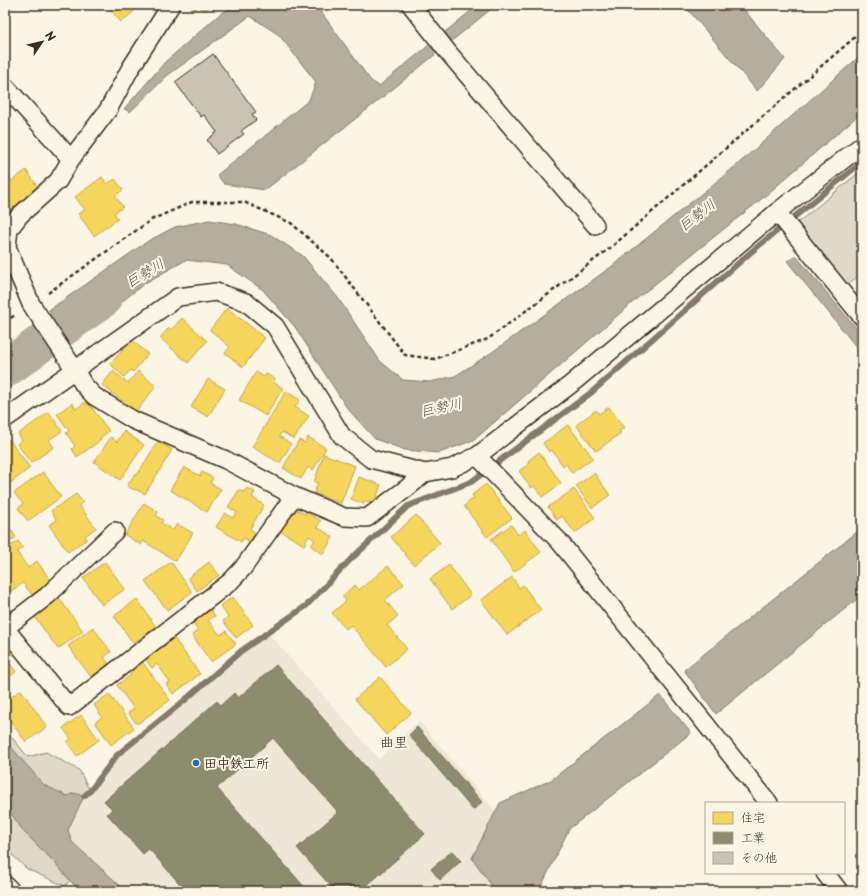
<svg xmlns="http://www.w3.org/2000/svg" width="867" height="896" viewBox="0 0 867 896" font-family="'Playpen Sans','Klee One',sans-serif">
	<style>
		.built { fill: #eee6d6 }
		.green { fill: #e0d8c8; stroke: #8e8173 }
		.water { fill: #b7ad9e; stroke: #85796b }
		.homes { fill: #f6d55c; stroke: #bea249 }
		.industry { fill: #8c8c6e; stroke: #746f56 }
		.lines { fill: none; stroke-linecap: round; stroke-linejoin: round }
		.stream { stroke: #85796b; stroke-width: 6 }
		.river { stroke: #b7ad9e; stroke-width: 38 }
		.building { fill: #ccc2b3; stroke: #3b2a1e }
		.street-casing { stroke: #3b2a1e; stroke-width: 20 }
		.secondary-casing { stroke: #3b2a1e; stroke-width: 25 }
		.path { stroke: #3b2a1e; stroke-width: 2.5; stroke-dasharray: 4 3; stroke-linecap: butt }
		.street { stroke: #fcf5e5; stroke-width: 17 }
		.secondary { stroke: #fcf5e5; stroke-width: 22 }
		.poi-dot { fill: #1f6fb2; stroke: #fcf5e5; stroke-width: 1.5 }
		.labels { text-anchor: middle; stroke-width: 4; stroke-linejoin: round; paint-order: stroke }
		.poi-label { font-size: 13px; font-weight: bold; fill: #3b2a1e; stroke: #fcf5e5; text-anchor: start }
		.water-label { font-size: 14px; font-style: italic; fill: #605144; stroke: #fcf5e5 }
		.neighbourhood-label { font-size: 14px; fill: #3b2a1e; stroke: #fcf5e5 }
	</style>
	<rect width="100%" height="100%" fill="#fcf5e5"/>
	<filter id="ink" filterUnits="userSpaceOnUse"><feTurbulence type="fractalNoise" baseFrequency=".025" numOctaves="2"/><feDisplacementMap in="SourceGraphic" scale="8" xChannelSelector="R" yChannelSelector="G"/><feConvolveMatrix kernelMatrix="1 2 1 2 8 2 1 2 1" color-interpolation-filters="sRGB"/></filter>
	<g filter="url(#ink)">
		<polygon class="built" points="268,633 379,759 419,721 523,844 498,891 104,891 59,842 84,796 90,791 117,755 185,700 241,651"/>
		<g class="green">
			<polygon points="862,170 862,273 846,286 796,224"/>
			<polygon points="5,729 28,757 46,752 79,770 90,791 84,796 59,842 81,868 65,886 27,869 5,848"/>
		</g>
		<g class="water">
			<polygon points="237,5 316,5 371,81 379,86 478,5 496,5 383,97 265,190 224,184 217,175 309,100 316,82 279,35 250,16 168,75 130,112 124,109 165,62 220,14"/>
			<polygon points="684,5 740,5 785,59 757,91"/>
			<polygon points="862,54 862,112 764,197 640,296 474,440 439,453 405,450 375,439 347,408 295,327 263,290 227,265 186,260 145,283 72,342 49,310 148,241 175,227 209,220 236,224 271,235 303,256 338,298 380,361 403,380 430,382 455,376 491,353 611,267 737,165"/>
			<polygon points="796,256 862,335 862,354 787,261"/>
			<polygon points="862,528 862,595 716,714 684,670"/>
			<polygon points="660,695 691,733 569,829 539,891 493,891 494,889 472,858 500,803 551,780"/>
			<polygon points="5,740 44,785 67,796 74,793 84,796 68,830 72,842 126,891 79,891 55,863 24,832 5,805"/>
		</g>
		<g class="homes">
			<polygon points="107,5 142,5 121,22"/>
			<polygon points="191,5 212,5 204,11 199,6 195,10"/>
			<polygon points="26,170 40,190 5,215 5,192 6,191 5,189 5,186"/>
			<polygon points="102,177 107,184 115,179 123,190 115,196 123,207 114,213 118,219 94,236 78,214 85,210 75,197"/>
			<polygon points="5,296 9,302 5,305"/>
			<polygon points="227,308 265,338 243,367 225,353 230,347 210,330"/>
			<polygon points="182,318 207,341 188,363 160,338 169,328 171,330"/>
			<polygon points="132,340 148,354 133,372 131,370 124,377 110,364"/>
			<polygon points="113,371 128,383 138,371 156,386 136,412 102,385"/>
			<polygon points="256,372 264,377 266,374 275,379 273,382 283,388 266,416 239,400"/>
			<polygon points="208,379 225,389 208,417 191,407"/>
			<polygon points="286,391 300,400 295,407 309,416 294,439 282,432 279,436 291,444 280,463 252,447"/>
			<polygon points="87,401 109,431 100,438 101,440 77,457 72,449 75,446 66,433 69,431 57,414 72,403 76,409"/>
			<polygon points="609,407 624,428 619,431 621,433 596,451 576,425 596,410 599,414"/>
			<polygon points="49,412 62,431 49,440 54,447 31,463 17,444 22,440 18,434"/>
			<polygon points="568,425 593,458 572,473 566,464 563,466 552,450 549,452 543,443"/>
			<polygon points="124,431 144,445 120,480 94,462 111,437 117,442"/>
			<polygon points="308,437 326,448 313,470 308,467 301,479 283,468 299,440 305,443"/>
			<polygon points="9,439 30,468 9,484 7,480 5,482 5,442"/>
			<polygon points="158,441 172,450 145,494 135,489 134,490 127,486 135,474 137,475"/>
			<polygon points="539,452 561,483 542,497 534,486 531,488 519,471 530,463 528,461"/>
			<polygon points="324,454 355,466 341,503 314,493 318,483 314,482"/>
			<polygon points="184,467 200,476 202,472 213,478 210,483 221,489 207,512 170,490"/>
			<polygon points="43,472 61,497 28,521 18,508 23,504 14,493"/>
			<polygon points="594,473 610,495 592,508 576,486"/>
			<polygon points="359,477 381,485 374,504 365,501 364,504 351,499"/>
			<polygon points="486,484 512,518 487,537 464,506 474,498 472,495"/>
			<polygon points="247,488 255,492 252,497 264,505 250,529 256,533 250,542 244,538 241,542 216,527 225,513 233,518 237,512 228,507 239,490 244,492"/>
			<polygon points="574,489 595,518 575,533 562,516 557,520 548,507"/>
			<polygon points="76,494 83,502 79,505 96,528 85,536 87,539 68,552 49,525 57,520 51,511"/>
			<polygon points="144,503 158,512 156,516 163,520 161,523 173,530 177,524 193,533 176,561 143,541 141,545 125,535"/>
			<polygon points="294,508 305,514 306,512 321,521 317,527 333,537 323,554 311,546 315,540 309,536 304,545 280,531"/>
			<polygon points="416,515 440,543 414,565 391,537"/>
			<polygon points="5,521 16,537 5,545"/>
			<polygon points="511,525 518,535 525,530 541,552 514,572 491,539"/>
			<polygon points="18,541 23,548 17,552 28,568 37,561 51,581 32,595 23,583 5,595 5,550"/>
			<polygon points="105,562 125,589 102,605 83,578"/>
			<polygon points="171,562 192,592 167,610 145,581"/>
			<polygon points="209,562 219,575 197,591 188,578"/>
			<polygon points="449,565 471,595 452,609 430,579"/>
			<polygon points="388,566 404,584 385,600 398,616 387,625 407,649 386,667 351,625 346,629 332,613 346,601 342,596 355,585 359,590"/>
			<polygon points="512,577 519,588 523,585 541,610 507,635 481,600"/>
			<polygon points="233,597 253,625 236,638 223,621 228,617 220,606"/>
			<polygon points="59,598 83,631 58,649 34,616"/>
			<polygon points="137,599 156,627 133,643 114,616"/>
			<polygon points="202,610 205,614 211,610 215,616 208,620 220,635 226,631 236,644 211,662 192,635 198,630 190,619"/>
			<polygon points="93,627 111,652 104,657 109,664 91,677 68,646"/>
			<polygon points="171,634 200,674 173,694 166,684 170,682 157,664 152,668 143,656 151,650 153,653 166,645 162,640"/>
			<polygon points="5,637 16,652 7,659 16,672 5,680"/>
			<polygon points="141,660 170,700 137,724 128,713 134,709 117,685 131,675 127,670"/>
			<polygon points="380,677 411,713 386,735 355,699"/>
			<polygon points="21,690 47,727 26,742 5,714 5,701"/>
			<polygon points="109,694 134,728 111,745 95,722 102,717 94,705"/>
			<polygon points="81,715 99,740 77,756 67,742 71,739 63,728"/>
		</g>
		<g class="industry">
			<polygon points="276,665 425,834 361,891 335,891 297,848 338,812 273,738 217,788 308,891 186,891 149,849 143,854 107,814 112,809 104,801 217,701 221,705 234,693 238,698"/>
			<polygon points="417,727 482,802 473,810 409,735"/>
			<polygon points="452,851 461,861 440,880 431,869"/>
		</g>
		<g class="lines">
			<polyline class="stream" points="84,796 90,791 117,755 185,700 241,651 306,606 350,560 408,506 471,482 592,392 751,252 862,162"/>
			<polyline class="river" points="5,369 104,298"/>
		</g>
		<polygon class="building" points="213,54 256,112 252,114 256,120 241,131 244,134 217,154 207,140 217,132 204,115 201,117 175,82"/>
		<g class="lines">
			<g class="street-casing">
				<g id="street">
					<polyline points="171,5 130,69 108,110 71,159 58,181 20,215 9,229 7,247 31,304 75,370 83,384 94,396 133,420 226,460 294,496 344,517 367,518 407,488 425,473"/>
					<polyline points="411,5 447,51 595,225"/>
					<polyline points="5,86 71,159"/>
					<polyline points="777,212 862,145"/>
					<polyline points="5,419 178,297 216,292 246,302 275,326 342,436 371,459 425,473 452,468 477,456 570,385 777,212 862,317"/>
					<polyline points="477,456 559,541 769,803"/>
					<polyline points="5,628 69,707 230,582 243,568 294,496"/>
					<polyline points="5,628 47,596 115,531"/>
					<polyline points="825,873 839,891"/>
				</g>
			</g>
			<g class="secondary-casing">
				<polyline id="secondary" points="5,888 8,891"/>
			</g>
			<g class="path">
				<polyline points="48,293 151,220 192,202 244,202 291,223 331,258 405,355 435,359 488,339 609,249 862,31"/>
				<polyline points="5,322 15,315"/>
			</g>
			<use href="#street" class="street"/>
			<use href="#secondary" class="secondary"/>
		</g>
	</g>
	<circle class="poi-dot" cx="196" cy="763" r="4"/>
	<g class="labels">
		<g class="poi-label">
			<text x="204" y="768">田中鉄工所</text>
		</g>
		<g class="water-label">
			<text transform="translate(697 215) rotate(-38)" y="5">巨勢川</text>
			<text transform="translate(145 273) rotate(-31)" y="5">巨勢川</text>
			<text transform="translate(441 407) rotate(-12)" y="5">巨勢川</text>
		</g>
		<g class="neighbourhood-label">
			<text x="394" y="747">曲里</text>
		</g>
	</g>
	<rect width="867" height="896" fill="none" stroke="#fcf5e5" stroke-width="20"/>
	<rect x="10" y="10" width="847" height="876" fill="none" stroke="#3b2a1e" stroke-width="1.5" filter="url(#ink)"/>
	<rect x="705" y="802" width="140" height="72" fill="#fcf5e5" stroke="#afa495"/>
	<rect x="713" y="812" width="20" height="12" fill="#f6d55c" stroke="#afa495"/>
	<text x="741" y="822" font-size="12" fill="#3b2a1e">住宅</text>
	<rect x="713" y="832" width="20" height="12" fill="#8c8c6e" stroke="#afa495"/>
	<text x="741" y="842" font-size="12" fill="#3b2a1e">工業</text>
	<rect x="713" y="852" width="20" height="12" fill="#ccc2b3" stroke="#afa495"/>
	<text x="741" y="862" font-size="12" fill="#3b2a1e">その他</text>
	<g transform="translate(42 42) rotate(55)" stroke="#fcf5e5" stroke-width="3" paint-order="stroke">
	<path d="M0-3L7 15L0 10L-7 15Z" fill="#3b2a1e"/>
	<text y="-6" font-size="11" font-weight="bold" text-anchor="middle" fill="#3b2a1e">N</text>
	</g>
</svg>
